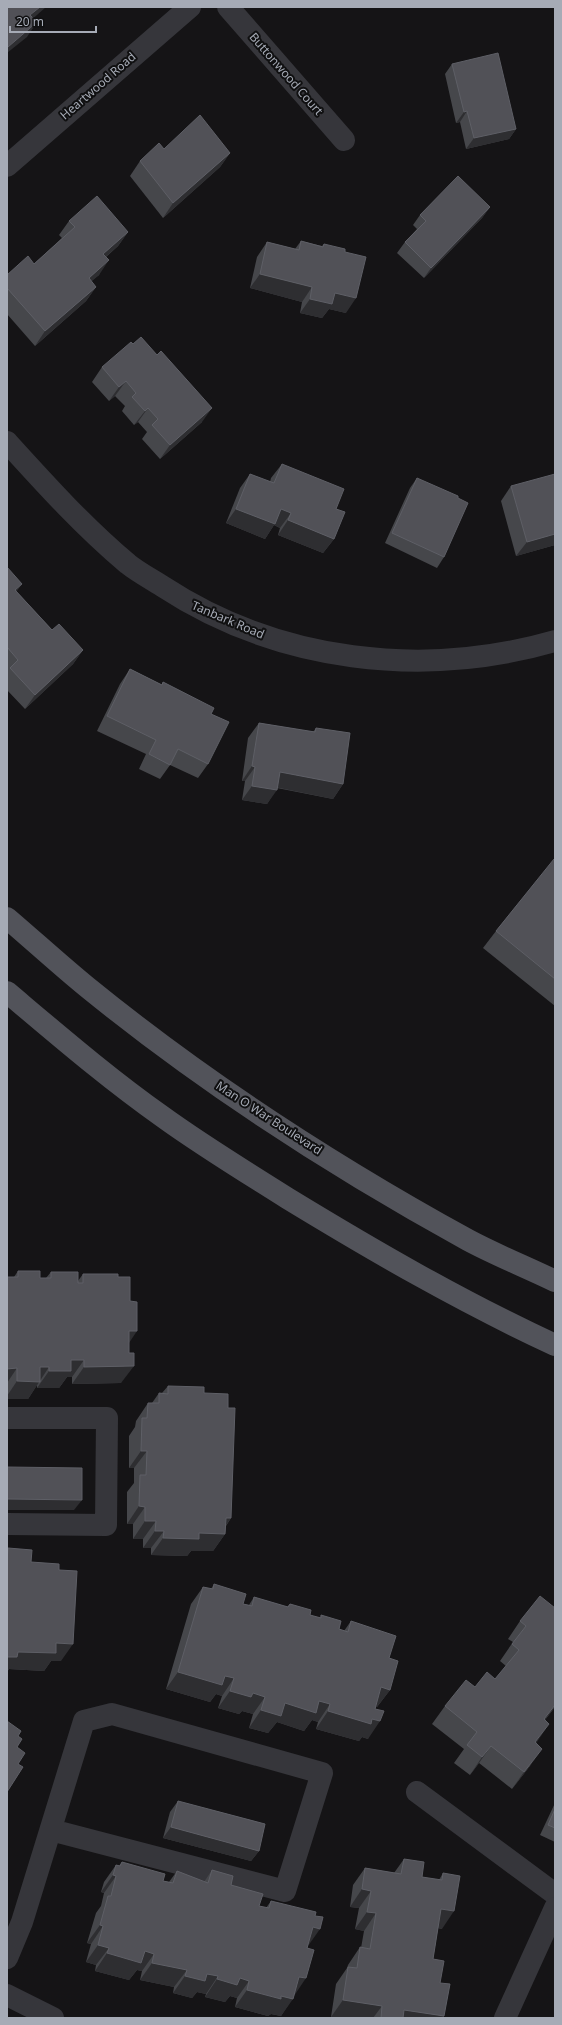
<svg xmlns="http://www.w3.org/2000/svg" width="562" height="2025" viewBox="0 0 562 2025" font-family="'Noto Sans',sans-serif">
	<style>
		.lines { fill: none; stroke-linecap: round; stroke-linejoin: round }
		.minor { stroke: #36363b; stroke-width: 22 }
		.major { stroke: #52535a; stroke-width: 22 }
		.wall { fill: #46474b }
		.shaded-wall { fill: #2e2e31 }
		.building { fill: #515157; stroke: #5e5f66 }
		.labels { text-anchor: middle; stroke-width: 4; stroke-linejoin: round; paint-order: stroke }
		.street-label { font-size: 12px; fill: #a6abb6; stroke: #101011 }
	</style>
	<rect width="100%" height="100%" fill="#151416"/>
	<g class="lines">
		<g class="minor">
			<polyline points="228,7 344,140"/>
			<polyline points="7,166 190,7"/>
			<path d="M 7,442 C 46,485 84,527 128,564 C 138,572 151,579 162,586 C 278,662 423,679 555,641"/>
			<polyline points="7,1418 107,1418 106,1525 7,1524"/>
			<polyline points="417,1792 555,1894"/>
			<polyline points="7,1958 22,1922 84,1721 112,1714 322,1773 285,1891 51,1830"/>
			<polyline points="7,1995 53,2018"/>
			<polyline points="505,2018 555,1908"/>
		</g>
		<g class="major">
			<path d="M 7,918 C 34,941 60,965 87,987 C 205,1083 335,1167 468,1240 C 496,1255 526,1267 555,1281"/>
			<path d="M 7,992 C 58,1035 109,1079 163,1117 C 203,1146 246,1172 287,1198 C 374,1251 462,1302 555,1345"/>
		</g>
	</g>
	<g class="wall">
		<polygon points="452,64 516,129 509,139 466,149 460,122 456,123 445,74"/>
		<polygon points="164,149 230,153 220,167 163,218 130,176 140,161"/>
		<polygon points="490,207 482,218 424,278 397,253 405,242 417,229 413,225 420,215"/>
		<polygon points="69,221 128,232 118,246 106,257 99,275 91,281 96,287 86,301 35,346 7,314 7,275 34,264 62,238 59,235"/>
		<polygon points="301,241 322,246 324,244 345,252 346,313 329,309 322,318 300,313 302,302 250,288 257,257 267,242 295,249"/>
		<polygon points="102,367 202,422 160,459 142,439 147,432 138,422 134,425 122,411 125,406 115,396 109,401 92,382"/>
		<polygon points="282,464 336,509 334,539 323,553 278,535 280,528 274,525 265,539 226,523 240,488 250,474 270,482 271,478"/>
		<polygon points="417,478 444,557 437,568 385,543 410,488"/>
		<polygon points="511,486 555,545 516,556 501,501"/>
		<polygon points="7,567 17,592 52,630 83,650 73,664 25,709 7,690"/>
		<polygon points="130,669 162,685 163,682 211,714 208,764 198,778 170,765 160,779 139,769 146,754 97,731 120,684"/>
		<polygon points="259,723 313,732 316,728 343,784 333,799 277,788 267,804 242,800 245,781 242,781 248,738"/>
		<polygon points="555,860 555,1006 483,948 496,931"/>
		<polygon points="18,1271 40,1278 46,1278 51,1272 78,1281 83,1274 118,1277 129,1342 121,1383 72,1384 72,1377 67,1377 59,1388 37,1388 37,1385 28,1399 7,1399 7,1274 7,1277 14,1277"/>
		<polygon points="168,1386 204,1393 228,1408 231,1518 226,1526 225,1534 213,1551 191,1551 187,1556 151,1555 151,1548 143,1548 143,1539 133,1539 133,1524 127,1524 127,1492 134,1483 134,1468 129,1468 129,1436 135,1427 136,1421 148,1403 152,1403 159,1393 162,1393"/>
		<polygon points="8,1548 31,1562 59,1570 61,1661 51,1661 44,1671 9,1669 7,1672 7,1550"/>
		<polygon points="214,1584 243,1604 249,1605 254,1597 287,1607 290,1604 310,1615 320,1618 321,1615 339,1629 344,1631 351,1621 389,1658 390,1690 377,1707 376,1706 368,1739 362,1737 359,1741 316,1729 318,1722 312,1720 304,1731 277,1722 268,1733 249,1728 253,1714 242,1711 239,1714 218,1708 222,1696 216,1694 210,1702 166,1689 191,1604 203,1587 211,1589"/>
		<polygon points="555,1608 555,1707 545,1720 536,1743 530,1766 512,1789 479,1763 470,1775 454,1763 464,1749 432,1724 445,1706 475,1687 495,1679 506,1666 500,1661 513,1642 508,1639 520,1621"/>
		<polygon points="178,1801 259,1851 251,1861 163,1838 170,1812"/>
		<polygon points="555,1803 555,1842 540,1835"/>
		<polygon points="404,1859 422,1877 439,1880 443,1873 442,1929 438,1928 433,1959 440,1983 444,2016 443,2018 336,2018 331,2017 336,1984 347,1968 348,1965 360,1947 361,1948 364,1931 355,1929 359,1908 350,1907 353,1885 365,1868 394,1873"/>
		<polygon points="122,1862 163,1881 169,1882 177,1871 204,1882 212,1870 259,1906 266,1908 271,1901 308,1946 294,1996 281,2016 271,2014 268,2016 235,2007 237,1998 230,1996 225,2002 205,1997 206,1994 197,1992 192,1998 173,1993 174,1987 140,1980 142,1971 137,1970 129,1980 95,1971 96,1965 86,1962 91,1944 87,1943 96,1913 101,1906 104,1893 101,1892 104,1882 116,1865 119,1866"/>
	</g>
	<g class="shaded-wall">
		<polygon points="40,7 46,7 20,30 30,15"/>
		<polygon points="37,22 27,37 7,53 7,48 8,47"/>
		<polygon points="467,111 460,122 456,123 464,112"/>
		<polygon points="516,129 509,139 466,149 474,138"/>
		<polygon points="230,153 220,167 163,218 173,203"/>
		<polygon points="490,207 482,218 424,278 431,268"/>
		<polygon points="128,232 118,246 93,268 103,254"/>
		<polygon points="109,260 99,275 78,293 89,278"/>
		<polygon points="260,274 312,287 302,302 250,288"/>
		<polygon points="96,287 86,301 35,346 45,331"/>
		<polygon points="335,293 356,298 346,313 329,309 322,318 300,313 310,299"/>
		<polygon points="126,381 115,396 109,401 119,387"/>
		<polygon points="148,408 138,422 134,425 145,411"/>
		<polygon points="212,408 202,422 160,459 170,445"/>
		<polygon points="236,509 281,509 291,513 280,528 274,525 265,539 226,523"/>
		<polygon points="288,520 334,539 323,553 278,535"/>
		<polygon points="555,534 555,545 516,556 527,542"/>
		<polygon points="22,584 12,598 15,590"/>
		<polygon points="83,650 73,664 25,709 35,695"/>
		<polygon points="252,766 255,767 245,781 242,781"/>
		<polygon points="280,772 343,784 333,799 270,786"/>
		<polygon points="252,786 277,790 267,804 242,800"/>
		<polygon points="129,1331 137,1331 125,1349"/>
		<polygon points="71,1360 84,1360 72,1377 67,1377 59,1388 37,1388 49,1371"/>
		<polygon points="134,1366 121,1383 72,1384 84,1367"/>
		<polygon points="40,1367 49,1367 28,1399 7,1399 7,1396 17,1381"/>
		<polygon points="17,1368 7,1383 7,1369"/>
		<polygon points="141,1451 147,1451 134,1468 129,1468"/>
		<polygon points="7,1499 82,1500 74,1510 7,1510"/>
		<polygon points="139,1506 145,1507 133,1524 127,1524"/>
		<polygon points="226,1518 231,1518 220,1534 225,1534 213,1551 191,1551 187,1556 151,1555 163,1538 199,1533"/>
		<polygon points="145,1521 156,1521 143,1539 133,1539"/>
		<polygon points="155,1531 164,1531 151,1548 143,1548"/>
		<polygon points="56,1643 73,1644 61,1661 51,1661 44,1671 9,1669 7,1672 7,1657 18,1652"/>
		<polygon points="178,1672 225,1676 234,1678 222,1696 216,1694 210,1702 166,1689"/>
		<polygon points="381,1687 390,1690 377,1707 369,1704"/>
		<polygon points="230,1691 253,1693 265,1697 253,1714 242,1711 239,1714 218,1708"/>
		<polygon points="319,1701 330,1704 318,1722 312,1720 304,1731 277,1722 268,1733 249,1728 261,1710 285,1703"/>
		<polygon points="555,1705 555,1707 531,1737 544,1719"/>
		<polygon points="328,1711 372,1719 380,1721 368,1739 362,1737 359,1741 316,1729"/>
		<polygon points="549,1724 537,1742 523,1760 535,1742"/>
		<polygon points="491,1746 479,1763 470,1775 482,1757"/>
		<polygon points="542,1749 530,1766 512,1789 524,1772"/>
		<polygon points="171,1827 259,1851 251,1861 163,1838"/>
		<polygon points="113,1875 116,1876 104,1893 101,1892"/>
		<polygon points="362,1889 371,1891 359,1908 350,1907"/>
		<polygon points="441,1909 454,1911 442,1929 428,1926"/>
		<polygon points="367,1912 376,1913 364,1931 355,1929"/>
		<polygon points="100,1925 103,1926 91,1944 87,1943"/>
		<polygon points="313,1927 320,1929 308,1946 301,1944"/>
		<polygon points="98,1945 109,1948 96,1965 86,1962"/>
		<polygon points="145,1951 154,1954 142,1971 137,1970 129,1980 95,1971 107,1953"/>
		<polygon points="152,1963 187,1970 174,1987 140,1980"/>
		<polygon points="207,1974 218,1976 206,1994 197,1992 192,1998 173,1993 185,1976"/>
		<polygon points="299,1977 306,1978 294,1996"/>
		<polygon points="240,1978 249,1981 237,1998 230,1996 225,2002 205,1997 217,1979"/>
		<polygon points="247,1990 281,1996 293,1999 281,2016 271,2014 268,2016 235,2007"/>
		<polygon points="343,2000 382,2006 373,2018 336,2018 331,2017"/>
		<polygon points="404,2010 444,2016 443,2018 398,2018"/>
	</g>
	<g class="building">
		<polygon points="7,7 40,7 30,15 37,22 8,47 7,45"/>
		<polygon points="498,53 516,129 474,138 467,111 464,112 452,64"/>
		<polygon points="200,115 230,153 173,203 140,161 159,143 164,149"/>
		<polygon points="458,176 490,207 431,268 405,242 426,221 420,215"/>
		<polygon points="97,196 128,232 103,254 109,260 89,278 96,287 45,331 7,288 7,275 28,256 34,264 75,227 69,221"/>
		<polygon points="301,241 323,247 324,244 345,249 345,252 366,257 356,298 335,293 332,304 310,299 312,287 260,274 267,242 299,250"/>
		<polygon points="141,337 157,355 161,351 212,408 170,445 152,425 158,419 148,408 145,411 132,397 136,393 126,381 119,387 102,367 131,342 133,344"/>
		<polygon points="282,464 344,489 336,509 345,512 334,539 288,520 291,513 281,509 275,524 236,509 250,474 274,483"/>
		<polygon points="555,474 555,534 527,542 511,486"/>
		<polygon points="417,478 458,496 458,498 468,503 444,557 392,533"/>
		<polygon points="7,567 22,584 15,590 52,630 59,624 83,650 35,695 10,668 18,660 7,647"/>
		<polygon points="130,669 162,685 163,682 214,708 211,714 229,722 208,764 178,749 170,765 149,754 156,740 107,716"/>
		<polygon points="259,723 315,732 316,728 350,733 343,784 280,772 277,790 252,786 255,767 252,766"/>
		<polygon points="554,859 555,860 555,979 496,931"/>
		<polygon points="18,1271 40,1271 40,1278 51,1278 51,1272 78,1272 78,1283 83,1283 83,1274 118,1274 118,1277 130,1277 130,1301 137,1302 137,1331 129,1331 129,1353 134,1353 134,1366 84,1367 84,1360 71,1360 71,1371 49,1371 49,1367 40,1367 40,1382 17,1381 17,1368 7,1369 7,1274 7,1277 18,1277"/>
		<polygon points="168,1386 204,1387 204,1393 228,1394 228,1408 235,1408 231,1518 226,1518 225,1534 199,1533 199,1539 163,1538 164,1531 155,1531 156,1521 145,1521 145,1507 139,1506 140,1475 146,1475 147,1451 141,1451 142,1418 147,1418 148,1403 159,1403 159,1393 168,1394"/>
		<polygon points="7,1467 82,1468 82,1500 7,1499"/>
		<polygon points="8,1548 32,1550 31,1562 59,1564 59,1570 77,1571 73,1644 56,1643 56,1653 18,1652 17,1657 7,1657 7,1563"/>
		<polygon points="214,1584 246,1594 243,1604 252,1606 254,1597 288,1607 290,1604 311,1610 310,1615 321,1618 321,1615 341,1621 339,1629 348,1632 351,1621 396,1636 389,1658 398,1661 390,1690 381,1687 375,1709 384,1711 380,1721 372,1719 371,1724 328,1711 330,1704 319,1701 316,1713 285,1703 281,1716 261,1710 265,1697 253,1693 251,1697 230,1691 234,1678 225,1676 222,1685 178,1672 203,1587 213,1589"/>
		<polygon points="540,1596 555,1608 555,1705 544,1719 549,1724 535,1742 542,1749 524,1772 491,1746 482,1757 467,1745 477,1732 445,1706 466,1680 475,1687 487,1672 495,1679 519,1650 512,1644 526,1626 520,1621"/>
		<polygon points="7,1721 21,1731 18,1736 22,1739 17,1747 25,1753 18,1764 23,1767 7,1792"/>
		<polygon points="178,1801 265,1824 259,1851 171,1827"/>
		<polygon points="555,1809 555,1828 548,1825"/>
		<polygon points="404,1859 424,1862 422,1877 442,1880 443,1873 460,1876 454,1911 441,1909 433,1959 444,1961 440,1983 450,1984 444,2016 404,2010 403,2018 381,2018 382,2006 343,2000 348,1967 357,1968 360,1947 370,1949 376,1913 367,1912 371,1891 362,1889 365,1868 401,1874"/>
		<polygon points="122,1862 165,1874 163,1881 173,1883 177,1871 208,1883 212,1870 233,1876 231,1885 263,1894 259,1906 269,1908 271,1901 316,1912 315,1916 323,1917 320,1929 313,1927 307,1948 314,1950 306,1978 299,1977 293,1999 281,1996 281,1999 247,1990 249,1981 240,1978 237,1985 217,1979 218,1976 207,1974 205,1981 185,1976 187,1970 152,1963 154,1954 145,1951 141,1963 107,1953 109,1948 98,1945 103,1926 100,1925 108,1896 111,1896 116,1876 113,1875 116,1865 120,1866"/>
	</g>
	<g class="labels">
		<g class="street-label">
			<text transform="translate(286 74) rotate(49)" y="4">Buttonwood Court</text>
			<text transform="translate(98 86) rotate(-41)" y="4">Heartwood Road</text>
			<text transform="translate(228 620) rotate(23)" y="4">Tanbark Road</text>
			<text transform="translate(269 1118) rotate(33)" y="4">Man O War Boulevard</text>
		</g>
	</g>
	<rect width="562" height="2025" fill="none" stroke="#a6abb6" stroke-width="16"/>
	<path d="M10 26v6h86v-6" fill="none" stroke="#a6abb6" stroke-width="2"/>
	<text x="16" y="26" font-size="12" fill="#a6abb6" stroke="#101011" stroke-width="3" paint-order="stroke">20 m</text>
</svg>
